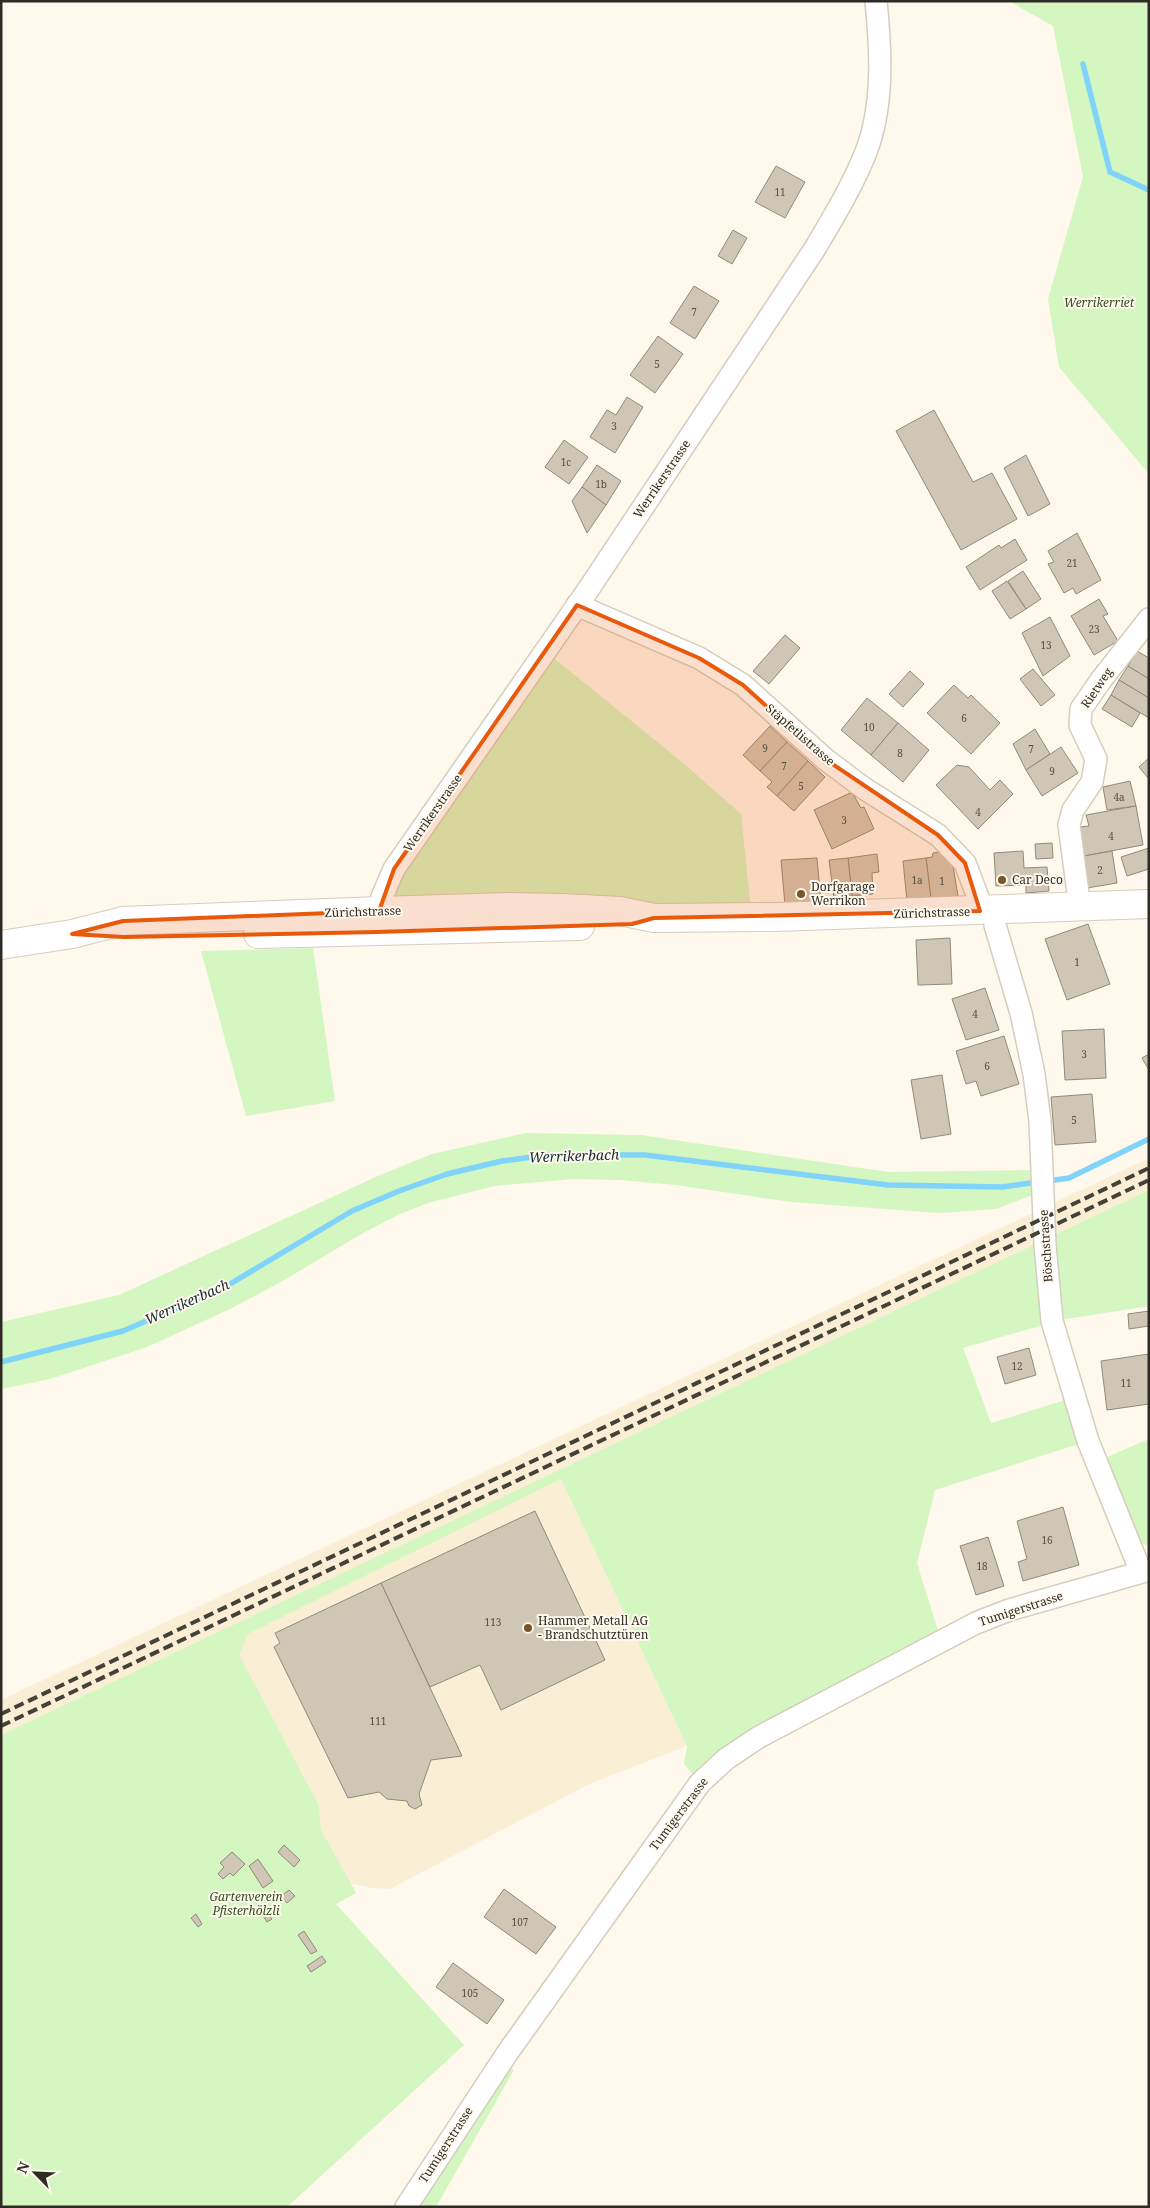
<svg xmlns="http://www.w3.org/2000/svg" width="1150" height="2208" viewBox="0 0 1150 2208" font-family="'Noto Serif',serif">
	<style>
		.built { fill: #faeed5 }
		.green { fill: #d4f6c1 }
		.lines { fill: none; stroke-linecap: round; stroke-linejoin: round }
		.stream { stroke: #80d3fa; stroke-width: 5.5 }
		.building { fill: #cfc6b5; stroke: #928a7a }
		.street-casing { stroke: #d6cdbc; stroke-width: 24 }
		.secondary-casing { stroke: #d6cdbc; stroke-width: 30 }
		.street { stroke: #fff; stroke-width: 21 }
		.secondary { stroke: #fff; stroke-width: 28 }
		.rail { stroke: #444139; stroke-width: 4; stroke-dasharray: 10 5; stroke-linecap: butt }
		.marked { fill: #e8590c; fill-opacity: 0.2; stroke: #e8590c; stroke-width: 4; stroke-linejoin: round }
		.poi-dot { fill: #76562c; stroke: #fef8ed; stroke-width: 2 }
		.labels { text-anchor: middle; stroke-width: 4; stroke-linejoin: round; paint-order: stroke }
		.number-label { font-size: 10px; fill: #565248 }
		.park-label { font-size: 12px; font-style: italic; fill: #2f4f18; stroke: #fef8ed }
		.street-label { font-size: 12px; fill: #2e2b24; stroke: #fef8ed }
		.poi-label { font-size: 12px; fill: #2e2b24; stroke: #fef8ed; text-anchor: start }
		.water-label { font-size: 14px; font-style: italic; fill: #192d36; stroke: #fef8ed }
	</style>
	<rect width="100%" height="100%" fill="#fef8ed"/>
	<g class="built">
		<polygon points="1149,1158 1149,1190 1,1735 1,1700"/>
		<polygon points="561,1479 687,1746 589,1784 390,1889 372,1888 344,1882 321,1830 319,1806 235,1691 239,1654 248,1634"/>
	</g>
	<g class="green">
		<polygon points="1009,1 1149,1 1149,474 1059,367 1048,299 1083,177 1053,26"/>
		<polygon points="545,651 682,762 741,814 752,920 382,897"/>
		<polygon points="313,948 335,1101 246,1116 201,951"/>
		<polygon points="526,1133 641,1135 888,1172 1042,1170 1043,1191 996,1209 939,1213 791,1202 676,1185 621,1180 573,1179 494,1186 431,1202 400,1214 363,1233 281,1282 232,1308 147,1347 50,1379 1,1389 1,1322 119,1295 380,1175 432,1154"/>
		<polygon points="1149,1190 1149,1306 1060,1320 963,1348 991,1423 1075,1397 1088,1441 935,1490 917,1563 941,1640 700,1783 684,1764 687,1746 561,1479 248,1634 239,1655 319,1806 321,1830 356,1893 336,1904 464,2045 287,2207 1,2207 1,1735"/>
		<polygon points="1149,1439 1149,1547 1138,1541 1100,1460"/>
		<polygon points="508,2067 514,2070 436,2207 418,2207"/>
	</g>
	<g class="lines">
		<g class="stream">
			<polyline points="1083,64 1110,172 1149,190"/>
			<polyline points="1048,1181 1069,1178 1149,1139"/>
			<polyline points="1,1362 123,1331 225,1287 352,1211 399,1191 447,1174 502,1161 548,1155 645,1155 888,1185 1002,1187 1038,1182"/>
		</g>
	</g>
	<g class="building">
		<polygon points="776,166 805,182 785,218 755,202"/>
		<polygon points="733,230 747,238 732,264 718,256"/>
		<polygon points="694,286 719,301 695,339 670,323"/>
		<polygon points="658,336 683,354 655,393 630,375"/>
		<polygon points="627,397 643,407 615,453 590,437 607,410 616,415"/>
		<polygon points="934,410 973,482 992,473 1017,519 961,550 896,431"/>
		<polygon points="564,440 588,457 569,484 545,467"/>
		<polygon points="1026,455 1050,504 1028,516 1004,468"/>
		<polygon points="597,465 621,481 606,505 582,487"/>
		<polygon points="582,487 606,505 587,533 572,501"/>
		<polygon points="1077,533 1101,580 1076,594 1073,588 1064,593 1048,564 1054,562 1048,551"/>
		<polygon points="1015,539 1027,560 980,590 966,567 999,545 1001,548"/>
		<polygon points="1023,571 1041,599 1026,609 1008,581"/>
		<polygon points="1007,581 1026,609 1010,619 992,591"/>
		<polygon points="1099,599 1108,614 1103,616 1118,641 1094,655 1071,616"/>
		<polygon points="1050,617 1070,656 1043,676 1022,633"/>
		<polygon points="785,635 800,648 769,684 753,671"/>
		<polygon points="1137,651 1149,658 1149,679 1128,666"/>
		<polygon points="1128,666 1149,679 1149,698 1119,680"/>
		<polygon points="1033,669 1055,695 1041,706 1020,679"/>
		<polygon points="910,671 924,684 903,707 889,694"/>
		<polygon points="1119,680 1149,698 1149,718 1111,695"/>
		<polygon points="954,685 968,698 971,695 1000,723 971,754 927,713"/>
		<polygon points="1111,695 1140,713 1132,727 1102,709"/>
		<polygon points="867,698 898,723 871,755 841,730"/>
		<polygon points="898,723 929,750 903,782 871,755"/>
		<polygon points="770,726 787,742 760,771 743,755"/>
		<polygon points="1035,729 1050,754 1026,770 1013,744"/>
		<polygon points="787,742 808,761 777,796 767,787 772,782 760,771"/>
		<polygon points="1061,747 1078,773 1042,796 1026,770"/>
		<polygon points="1149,758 1149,778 1148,778 1139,767"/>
		<polygon points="808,761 825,777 794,811 777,796"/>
		<polygon points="957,765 969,767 990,790 1000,780 1013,794 978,829 936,785"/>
		<polygon points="1130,781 1136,806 1107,810 1103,787"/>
		<polygon points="852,792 861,808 864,807 874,829 832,849 814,810"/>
		<polygon points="1136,806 1143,845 1084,856 1079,827 1089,826 1086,815"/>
		<polygon points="1052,843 1053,858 1036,859 1035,844"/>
		<polygon points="1149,848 1149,869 1127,876 1121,857"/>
		<polygon points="944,851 953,866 958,896 931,899 926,858 932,857 933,853"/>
		<polygon points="1023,851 1024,868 1047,867 1049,891 1026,893 1026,885 996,886 994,853"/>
		<polygon points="1112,851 1117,883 1087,888 1084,856"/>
		<polygon points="877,854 879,872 872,873 873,894 852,896 848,858"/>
		<polygon points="817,858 821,902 785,905 781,860"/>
		<polygon points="848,858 852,896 834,898 829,860"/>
		<polygon points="926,858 931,899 907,901 903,861"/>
		<polygon points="1088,924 1110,984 1067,1000 1045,939"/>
		<polygon points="950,938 952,984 918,985 916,940"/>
		<polygon points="985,988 999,1030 966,1040 952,999"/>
		<polygon points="1104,1029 1106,1078 1065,1080 1062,1031"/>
		<polygon points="1004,1036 1019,1084 981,1096 976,1081 966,1084 956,1051"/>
		<polygon points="1149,1054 1149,1070 1142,1058"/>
		<polygon points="942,1075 951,1134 921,1139 911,1080"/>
		<polygon points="1092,1094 1096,1142 1055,1145 1051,1097"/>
		<polygon points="1149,1311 1149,1326 1129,1329 1128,1314"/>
		<polygon points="1029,1348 1036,1375 1005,1384 997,1357"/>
		<polygon points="1149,1354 1149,1404 1107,1410 1101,1361"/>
		<polygon points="1063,1507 1079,1565 1023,1581 1018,1562 1027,1559 1017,1521"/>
		<polygon points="535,1511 605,1660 501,1710 480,1665 430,1687 381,1583"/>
		<polygon points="988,1537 1004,1586 976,1595 960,1546"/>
		<polygon points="381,1583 462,1756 431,1760 419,1794 422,1805 415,1809 409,1806 407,1801 387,1799 379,1792 348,1798 274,1647 280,1643 275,1633"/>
		<polygon points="284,1845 300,1860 294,1867 278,1852"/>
		<polygon points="232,1852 245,1864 233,1876 230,1873 223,1879 218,1874 224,1867 220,1863"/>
		<polygon points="258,1859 273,1881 263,1888 249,1866"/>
		<polygon points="504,1889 556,1927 536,1954 484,1917"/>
		<polygon points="289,1890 295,1896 287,1903 281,1896"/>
		<polygon points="266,1911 272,1919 267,1922 262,1914"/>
		<polygon points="196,1914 202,1924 198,1927 191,1918"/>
		<polygon points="304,1931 317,1951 311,1954 298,1935"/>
		<polygon points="322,1956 326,1962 311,1972 307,1966"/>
		<polygon points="453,1963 504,2000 487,2024 436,1987"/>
	</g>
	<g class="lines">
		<g class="street-casing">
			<g id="street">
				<polyline points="577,605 699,658 743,685 825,759 865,789 938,835 965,863 979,900 980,911"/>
				<polyline points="1080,908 1069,825 1073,810 1092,782 1096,759 1080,725 1081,709 1101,680 1149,619"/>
				<polyline points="994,910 995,925 1021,1013 1034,1074 1040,1121 1045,1245 1052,1321 1088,1441 1141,1572"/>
				<path d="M 377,924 L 382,897 L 394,869 L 590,587 L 814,250 C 833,218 852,187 866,152 C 884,105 881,51 876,1"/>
				<polyline points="406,2207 508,2052 700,1783 726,1759 759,1737 976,1623 1009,1610 1149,1570"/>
			</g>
		</g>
		<g class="secondary-casing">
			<g id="secondary">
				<polyline points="258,934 580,926"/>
				<polyline points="1,945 72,934 123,921 379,911 508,907 563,908 620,911 654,918 775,917 1149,904"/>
			</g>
		</g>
		<use href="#street" class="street"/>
		<use href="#secondary" class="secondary"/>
		<g class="rail">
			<polyline points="1,1714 1149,1168"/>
			<polyline points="1,1726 1149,1180"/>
		</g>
	</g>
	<path class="marked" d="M 577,605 L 699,658 L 743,685 L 825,759 L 938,835 L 965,863 L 980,911 L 654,918 L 632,924 L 377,932 L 124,937 L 72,934 L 123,921 L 379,911 L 394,869 Z"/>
	<g class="poi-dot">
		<circle cx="1002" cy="880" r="5"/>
		<circle cx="801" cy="894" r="5"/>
		<circle cx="528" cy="1628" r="5"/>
	</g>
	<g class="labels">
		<g class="number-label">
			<text x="780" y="196">11</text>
			<text x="694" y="316">7</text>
			<text x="657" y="368">5</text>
			<text x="614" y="430">3</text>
			<text x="566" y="466">1c</text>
			<text x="601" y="488">1b</text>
			<text x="1072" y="567">21</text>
			<text x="1094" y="633">23</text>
			<text x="1046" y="649">13</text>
			<text x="964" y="722">6</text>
			<text x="869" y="731">10</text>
			<text x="765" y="752">9</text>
			<text x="1031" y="753">7</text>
			<text x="900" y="757">8</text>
			<text x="784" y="770">7</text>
			<text x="1052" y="775">9</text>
			<text x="801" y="790">5</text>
			<text x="1119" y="801">4a</text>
			<text x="978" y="816">4</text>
			<text x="844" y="824">3</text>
			<text x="1111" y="840">4</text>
			<text x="1100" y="874">2</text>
			<text x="917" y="884">1a</text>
			<text x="942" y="885">1</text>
			<text x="1077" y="966">1</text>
			<text x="975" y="1018">4</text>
			<text x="1084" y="1058">3</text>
			<text x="987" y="1070">6</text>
			<text x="1074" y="1124">5</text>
			<text x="1017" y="1370">12</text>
			<text x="1126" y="1387">11</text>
			<text x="1047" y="1544">16</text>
			<text x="982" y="1570">18</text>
			<text x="493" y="1626">113</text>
			<text x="378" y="1725">111</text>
			<text x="520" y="1926">107</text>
			<text x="470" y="1997">105</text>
		</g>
		<g class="park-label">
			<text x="1099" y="307">Werrikerriet</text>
			<text x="246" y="1901">Gartenverein<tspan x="246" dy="14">Pfisterhölzli</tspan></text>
		</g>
		<g class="street-label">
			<text transform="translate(662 479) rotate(-56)" y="4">Werrikerstrasse</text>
			<text transform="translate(1097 688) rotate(-56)" y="4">Rietweg</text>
			<text transform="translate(800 735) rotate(41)" y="4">Stäpfetlistrasse</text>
			<text transform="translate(433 813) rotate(-55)" y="4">Werrikerstrasse</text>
			<text transform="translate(363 912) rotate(-2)" y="4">Zürichstrasse</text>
			<text transform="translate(932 913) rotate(-2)" y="4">Zürichstrasse</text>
			<text transform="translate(1046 1246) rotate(-94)" y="4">Böschstrasse</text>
			<text transform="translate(1021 1609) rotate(-18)" y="4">Tumigerstrasse</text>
			<text transform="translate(679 1814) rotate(-53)" y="4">Tumigerstrasse</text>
			<text transform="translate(446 2145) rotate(-57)" y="4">Tumigerstrasse</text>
		</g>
		<g class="poi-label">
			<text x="1012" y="884">Car Deco</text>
			<text x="811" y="891">Dorfgarage<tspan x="811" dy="14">Werrikon</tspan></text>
			<text x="538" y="1625">Hammer Metall AG<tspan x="538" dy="14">- Brandschutztüren</tspan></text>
		</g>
		<g class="water-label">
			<text transform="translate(574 1156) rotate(-2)" y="5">Werrikerbach</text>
			<text transform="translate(187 1302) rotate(-24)" y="5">Werrikerbach</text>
		</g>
	</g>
	<rect width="1150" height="2208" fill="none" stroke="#2e2b24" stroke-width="5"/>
	<g transform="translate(35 2173) rotate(294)" stroke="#fef8ed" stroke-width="4" paint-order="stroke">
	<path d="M0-4L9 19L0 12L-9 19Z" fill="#2e2b24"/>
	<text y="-8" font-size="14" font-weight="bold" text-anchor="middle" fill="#2e2b24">N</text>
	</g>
</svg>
